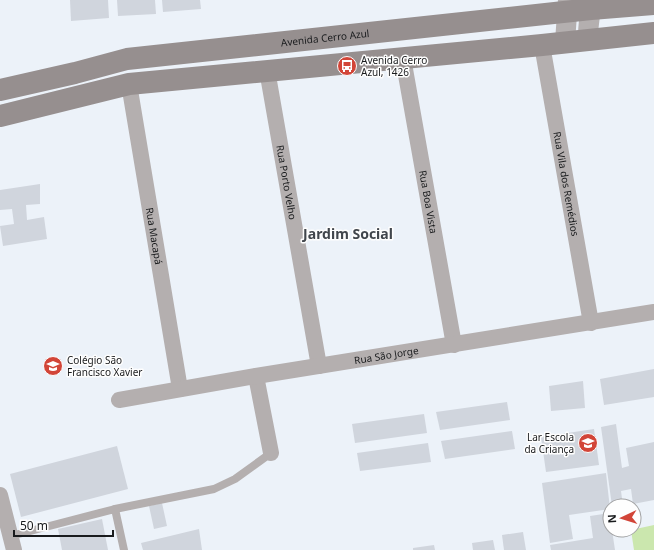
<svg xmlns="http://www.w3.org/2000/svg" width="654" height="550" viewBox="0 0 654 550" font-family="'Noto Sans',sans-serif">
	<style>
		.green { fill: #cbe7ae }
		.building { fill: #d0d5dd }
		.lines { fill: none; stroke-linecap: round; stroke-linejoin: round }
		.service { stroke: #b4afaf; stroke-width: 8 }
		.minor { stroke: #b4afaf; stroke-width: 16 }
		.tertiary { stroke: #b4afaf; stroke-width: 20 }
		.secondary { stroke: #968f8f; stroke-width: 22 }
		.labels { text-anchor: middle; stroke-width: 3; stroke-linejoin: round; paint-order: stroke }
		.street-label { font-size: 10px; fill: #191b1d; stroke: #fefefe }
		.poi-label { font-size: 10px; fill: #191b1d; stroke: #fefefe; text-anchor: start }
		.district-label { font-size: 14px; font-weight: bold; fill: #41464c; stroke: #fefefe }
	</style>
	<rect width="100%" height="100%" fill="#ecf2f9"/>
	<polygon class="green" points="654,525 654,550 634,550 631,530"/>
	<g class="building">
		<polygon points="70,0 108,0 109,18 71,21"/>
		<polygon points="117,0 155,0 156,14 118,16"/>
		<polygon points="162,0 200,0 201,9 163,12"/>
		<polygon points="40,184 40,204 26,205 27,220 44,217 47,239 3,246 0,226 14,224 12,209 0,210 0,190"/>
		<polygon points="654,369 654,397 604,405 600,379"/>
		<polygon points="583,381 585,408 551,411 549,386"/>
		<polygon points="507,402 510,420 440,430 436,412"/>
		<polygon points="424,414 427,433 355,443 352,424"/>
		<polygon points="616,424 622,468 629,466 626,448 654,442 654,500 633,504 631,489 621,491 623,506 612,506 601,427"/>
		<polygon points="594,429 599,465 546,472 541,437"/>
		<polygon points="512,431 515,449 445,459 441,441"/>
		<polygon points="428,443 431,462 360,471 357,453"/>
		<polygon points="117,446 128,489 21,517 10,474"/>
		<polygon points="606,473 610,509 569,515 573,539 550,543 542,483"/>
		<polygon points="162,503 167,526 154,529 149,506"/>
		<polygon points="610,513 610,530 612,530 615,550 551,550 550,545 593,538 590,516"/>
		<polygon points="102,519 108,550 62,550 58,529"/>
		<polygon points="199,529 202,550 143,550 141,543"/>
		<polygon points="523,532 526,550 504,550 502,535"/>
		<polygon points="493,540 495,550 473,550 472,543"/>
		<polygon points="434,545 435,550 413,550 413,548"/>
	</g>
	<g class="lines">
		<g class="service">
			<polyline points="115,509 214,489 235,479 271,453"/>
			<polyline points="11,536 115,509 124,550"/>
		</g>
		<g class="minor">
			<path id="s1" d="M 542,45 L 591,323"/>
			<path id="s2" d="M 403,58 L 454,345"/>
			<path id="s3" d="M 267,70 L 319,366"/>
			<path id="s4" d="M 129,84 L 180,389"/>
			<polyline points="256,376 271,453"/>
			<path id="s5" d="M 119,400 L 256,376 L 654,312"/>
			<polyline points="0,495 14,550"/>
		</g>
		<g class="tertiary">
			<path d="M 588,40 C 588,25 589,13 595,0"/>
			<polyline points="565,42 568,0"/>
		</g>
		<g class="secondary">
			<path id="s6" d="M 0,90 L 75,73 L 127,59 L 591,9 L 654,4"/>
			<polyline points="0,116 129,84 542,45 654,33"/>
		</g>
	</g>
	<defs>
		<g id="bus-disc" transform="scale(1)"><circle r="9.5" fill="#d24538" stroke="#fefefe"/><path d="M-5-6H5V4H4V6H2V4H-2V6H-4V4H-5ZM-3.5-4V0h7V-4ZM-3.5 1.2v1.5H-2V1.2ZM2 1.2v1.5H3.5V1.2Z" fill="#fff"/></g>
		<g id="school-disc" transform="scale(1)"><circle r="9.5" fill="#d24538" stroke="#fefefe"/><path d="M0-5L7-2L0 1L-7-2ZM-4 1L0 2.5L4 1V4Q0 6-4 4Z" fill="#fff"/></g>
	</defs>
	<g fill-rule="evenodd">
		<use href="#bus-disc" x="347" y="66"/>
		<use href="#school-disc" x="53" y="366"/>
		<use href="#school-disc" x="588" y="443"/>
	</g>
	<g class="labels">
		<g class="street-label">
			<text dy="4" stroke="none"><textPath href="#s6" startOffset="330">Avenida Cerro Azul</textPath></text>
			<text dy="4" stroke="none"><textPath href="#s3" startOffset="114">Rua Porto Velho</textPath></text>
			<text dy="4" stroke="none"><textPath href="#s1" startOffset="141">Rua Vila dos Remédios</textPath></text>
			<text dy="4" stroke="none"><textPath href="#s2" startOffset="146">Rua Boa Vista</textPath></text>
			<text dy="4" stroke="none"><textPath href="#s4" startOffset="154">Rua Macapá</textPath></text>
			<text dy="4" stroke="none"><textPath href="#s5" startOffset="271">Rua São Jorge</textPath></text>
		</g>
		<g class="poi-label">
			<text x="361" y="64">Avenida Cerro<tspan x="361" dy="12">Azul, 1426</tspan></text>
			<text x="67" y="364">Colégio São<tspan x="67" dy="12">Francisco Xavier</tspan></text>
			<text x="574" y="441" text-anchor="end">Lar Escola<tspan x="574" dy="12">da Criança</tspan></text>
		</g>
		<g class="district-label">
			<text x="348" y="239">Jardim Social</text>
		</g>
	</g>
	<g transform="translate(622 518) rotate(266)"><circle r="19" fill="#fefefe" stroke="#a2a3a4"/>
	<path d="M0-3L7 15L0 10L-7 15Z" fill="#d24538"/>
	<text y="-6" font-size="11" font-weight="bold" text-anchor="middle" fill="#191b1d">N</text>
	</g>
	<path d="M14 530v6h99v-6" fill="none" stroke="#191b1d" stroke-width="2"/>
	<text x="20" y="530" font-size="12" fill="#191b1d" stroke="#fefefe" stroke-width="3" paint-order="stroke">50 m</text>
</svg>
